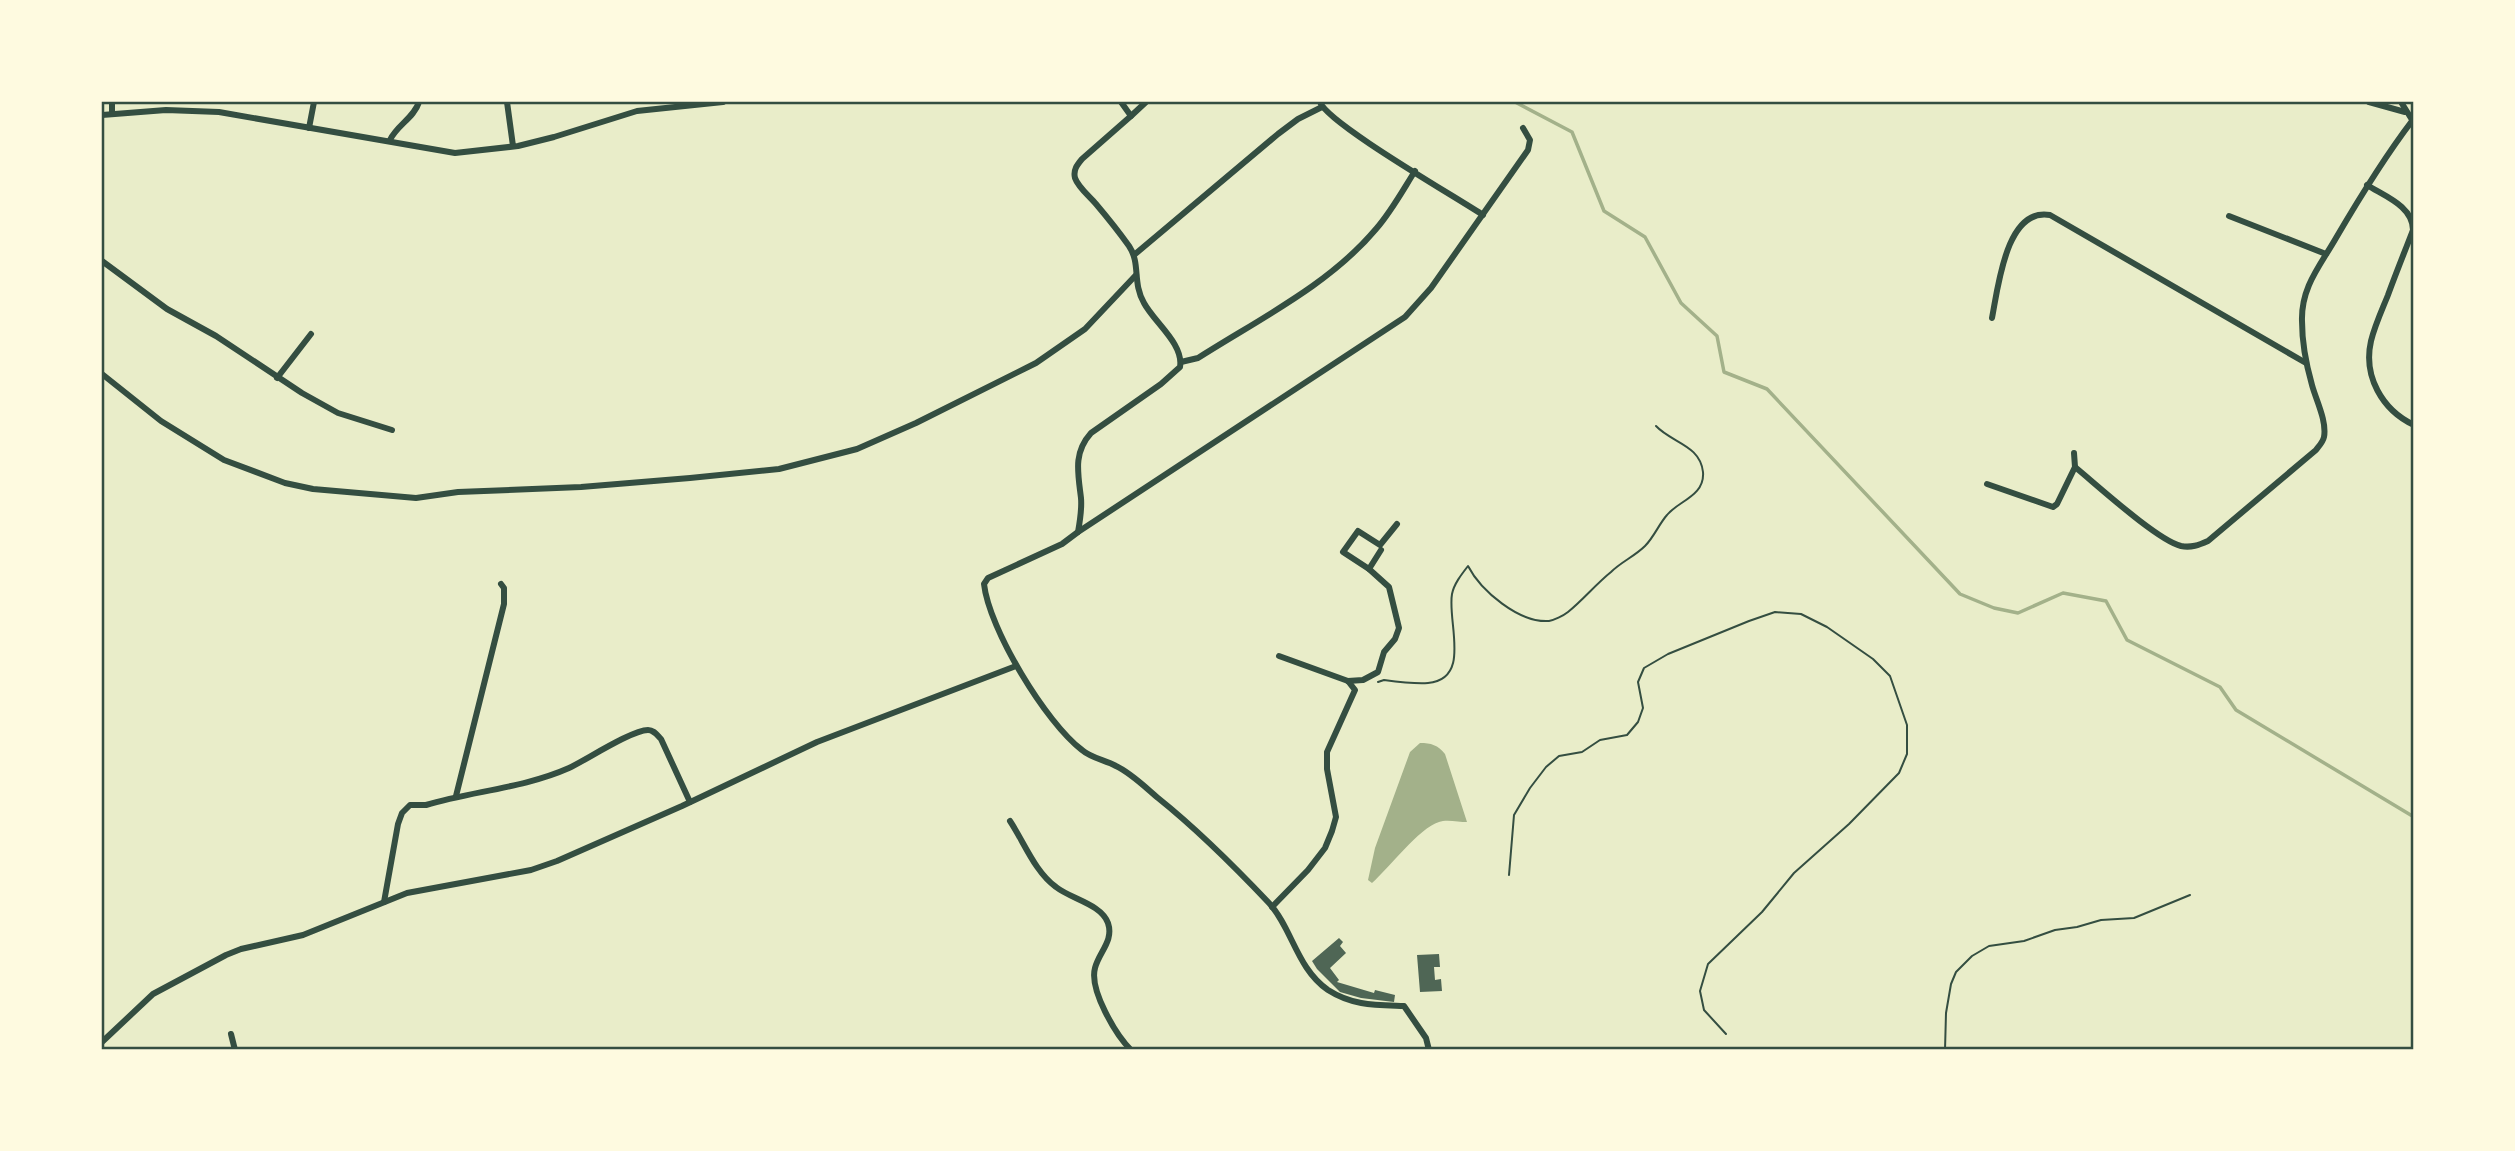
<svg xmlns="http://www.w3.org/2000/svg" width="2515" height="1151" viewBox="0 0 2515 1151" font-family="Signika,sans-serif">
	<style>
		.water { fill: #a3b18a }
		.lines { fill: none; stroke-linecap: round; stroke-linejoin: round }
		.stream { stroke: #a3b18a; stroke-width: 3.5 }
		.building { fill: #4f6655 }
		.path { stroke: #344e41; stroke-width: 2 }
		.minor { stroke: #344e41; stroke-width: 6 }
		.neatline { fill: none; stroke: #344e41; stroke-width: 2.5 }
	</style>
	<rect width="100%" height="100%" fill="#e9edc9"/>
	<path class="water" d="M 1420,743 C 1431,743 1438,745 1445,754 L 1467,822 C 1459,822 1446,819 1439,822 C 1419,828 1389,868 1372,883 L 1368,880 L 1375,848 L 1410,752 Z"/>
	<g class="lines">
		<polyline class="stream" points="1515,102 1572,132 1604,211 1645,237 1681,303 1717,336 1724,372 1767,389 1960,594 1994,608 2018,613 2063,593 2106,601 2127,640 2220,687 2236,710 2414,817"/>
	</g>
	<g class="building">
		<polygon points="1339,938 1343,942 1340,946 1346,953 1330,968 1339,980 1337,982 1374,993 1375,990 1395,995 1394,1002 1361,998 1340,992 1317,969 1312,961"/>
		<polygon points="1439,954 1440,967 1434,967 1435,980 1441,979 1442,991 1420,992 1417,955"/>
	</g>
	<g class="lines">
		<g class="path">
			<path d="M 1378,682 L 1384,680 C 1399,682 1414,684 1428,683 C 1472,679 1447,622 1452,594 C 1454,584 1461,575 1468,566 C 1481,591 1519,623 1549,621 C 1554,620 1563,616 1568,612 C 1583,600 1596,584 1611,572 C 1621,562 1635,556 1645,546 C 1654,537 1659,524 1667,515 C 1678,501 1705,496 1703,472 C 1700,445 1672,443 1656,426"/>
			<polyline points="1509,875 1514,815 1530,788 1546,767 1559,756 1582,752 1600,740 1627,735 1638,722 1643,708 1638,682 1644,668 1668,654 1749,621 1775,612 1801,614 1827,627 1873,659 1890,676 1907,725 1907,754 1899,773 1849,824 1794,873 1762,912 1708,964 1700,991 1704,1010 1726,1034"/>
			<polyline points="1945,1050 1946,1013 1951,984 1956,972 1972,956 1989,946 2024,941 2055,930 2077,927 2101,920 2134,918 2190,895"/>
		</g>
		<g class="minor">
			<polyline points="507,102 513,146"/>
			<path d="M 1121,102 L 1131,116 L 1082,159 C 1077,165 1073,170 1075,178 C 1078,187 1089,196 1096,204 C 1107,217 1119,232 1129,246 C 1141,264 1132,282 1144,303 C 1154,322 1184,344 1180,367 L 1161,384 L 1091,433 C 1073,453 1078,473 1081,498 C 1082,510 1080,521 1078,532 L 1062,544 L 988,578 L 984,584 C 989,629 1046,723 1082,750 C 1091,758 1105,760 1116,766 C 1131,773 1145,787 1158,798 C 1198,830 1234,866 1269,903 C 1292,928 1297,969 1328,990 C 1353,1006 1376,1005 1404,1006 L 1426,1038 L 1429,1050"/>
			<path d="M 1320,102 C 1327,123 1456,197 1483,215"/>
			<polyline points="2369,102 2405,112"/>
			<polyline points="2401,102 2414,123"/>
			<polyline points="112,113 112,102"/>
			<polyline points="102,115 166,110 219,112 455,153 518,146 554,137 637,111 723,102"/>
			<polyline points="1131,116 1146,102"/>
			<polyline points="309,128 314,102"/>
			<path d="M 390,140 C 397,125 414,118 419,102"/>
			<path d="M 2367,185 C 2384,196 2413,206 2413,230 C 2405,251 2396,273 2388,295 C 2382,310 2375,325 2371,341 C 2363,376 2382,410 2414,425"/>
			<polyline points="2229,216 2326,254"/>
			<polyline points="1134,255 1278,134 1298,119 1322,107"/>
			<polyline points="102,261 167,309 216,336 302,393 338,413 392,430"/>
			<path d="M 1992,318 C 1998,288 2006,207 2050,215 L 2306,363"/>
			<path d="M 1181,362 L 1198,358 C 1259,319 1329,285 1376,229 C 1391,212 1403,190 1415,171"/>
			<polyline points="102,374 161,421 224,460 285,483 313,489 416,498 458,492 581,487 690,478 779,469 857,449 916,423 1036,363 1085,329 1136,275"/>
			<polyline points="277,378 311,334"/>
			<polyline points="2074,453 2075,467"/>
			<path d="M 1987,484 L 2053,507 L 2057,504 L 2075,467 C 2097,485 2157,540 2181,546 C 2191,548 2199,545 2208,541 L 2316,450 C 2319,446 2323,442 2324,437 C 2327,421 2316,400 2312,385 C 2306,364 2302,342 2302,321 C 2301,287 2320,266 2336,238 C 2360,197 2383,159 2412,121"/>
			<polyline points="1078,532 1405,317 1431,288 1528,150 1530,140 1523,128"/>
			<polyline points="1381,550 1369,569 1343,552 1358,531 1380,545 1397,524"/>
			<polyline points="1348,681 1363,680 1378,672 1384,652 1395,639 1399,628 1389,587 1369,569"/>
			<polyline points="456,796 504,604 504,588 501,584"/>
			<path d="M 1010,821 C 1024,842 1035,872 1056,887 C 1071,899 1101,904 1108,923 C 1114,941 1099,952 1095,968 C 1089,990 1116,1035 1131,1050"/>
			<path d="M 384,902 L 398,824 L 402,813 L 410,805 L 426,805 C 473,791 524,788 569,768 C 586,760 632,730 648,730 C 654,730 657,735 661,739 L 690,802"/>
			<polyline points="1272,907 1308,870 1325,848 1332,831 1336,817 1327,769 1327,752 1355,690 1348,681 1279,656"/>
			<polyline points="231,1034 235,1050"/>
			<polyline points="102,1042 153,994 226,955 241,949 303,935 407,893 531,870 557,861 682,806 817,742 1016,666"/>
		</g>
	</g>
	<rect width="2515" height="1151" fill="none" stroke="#fefae0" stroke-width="206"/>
	<rect x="103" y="103" width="2309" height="945" class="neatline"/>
</svg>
